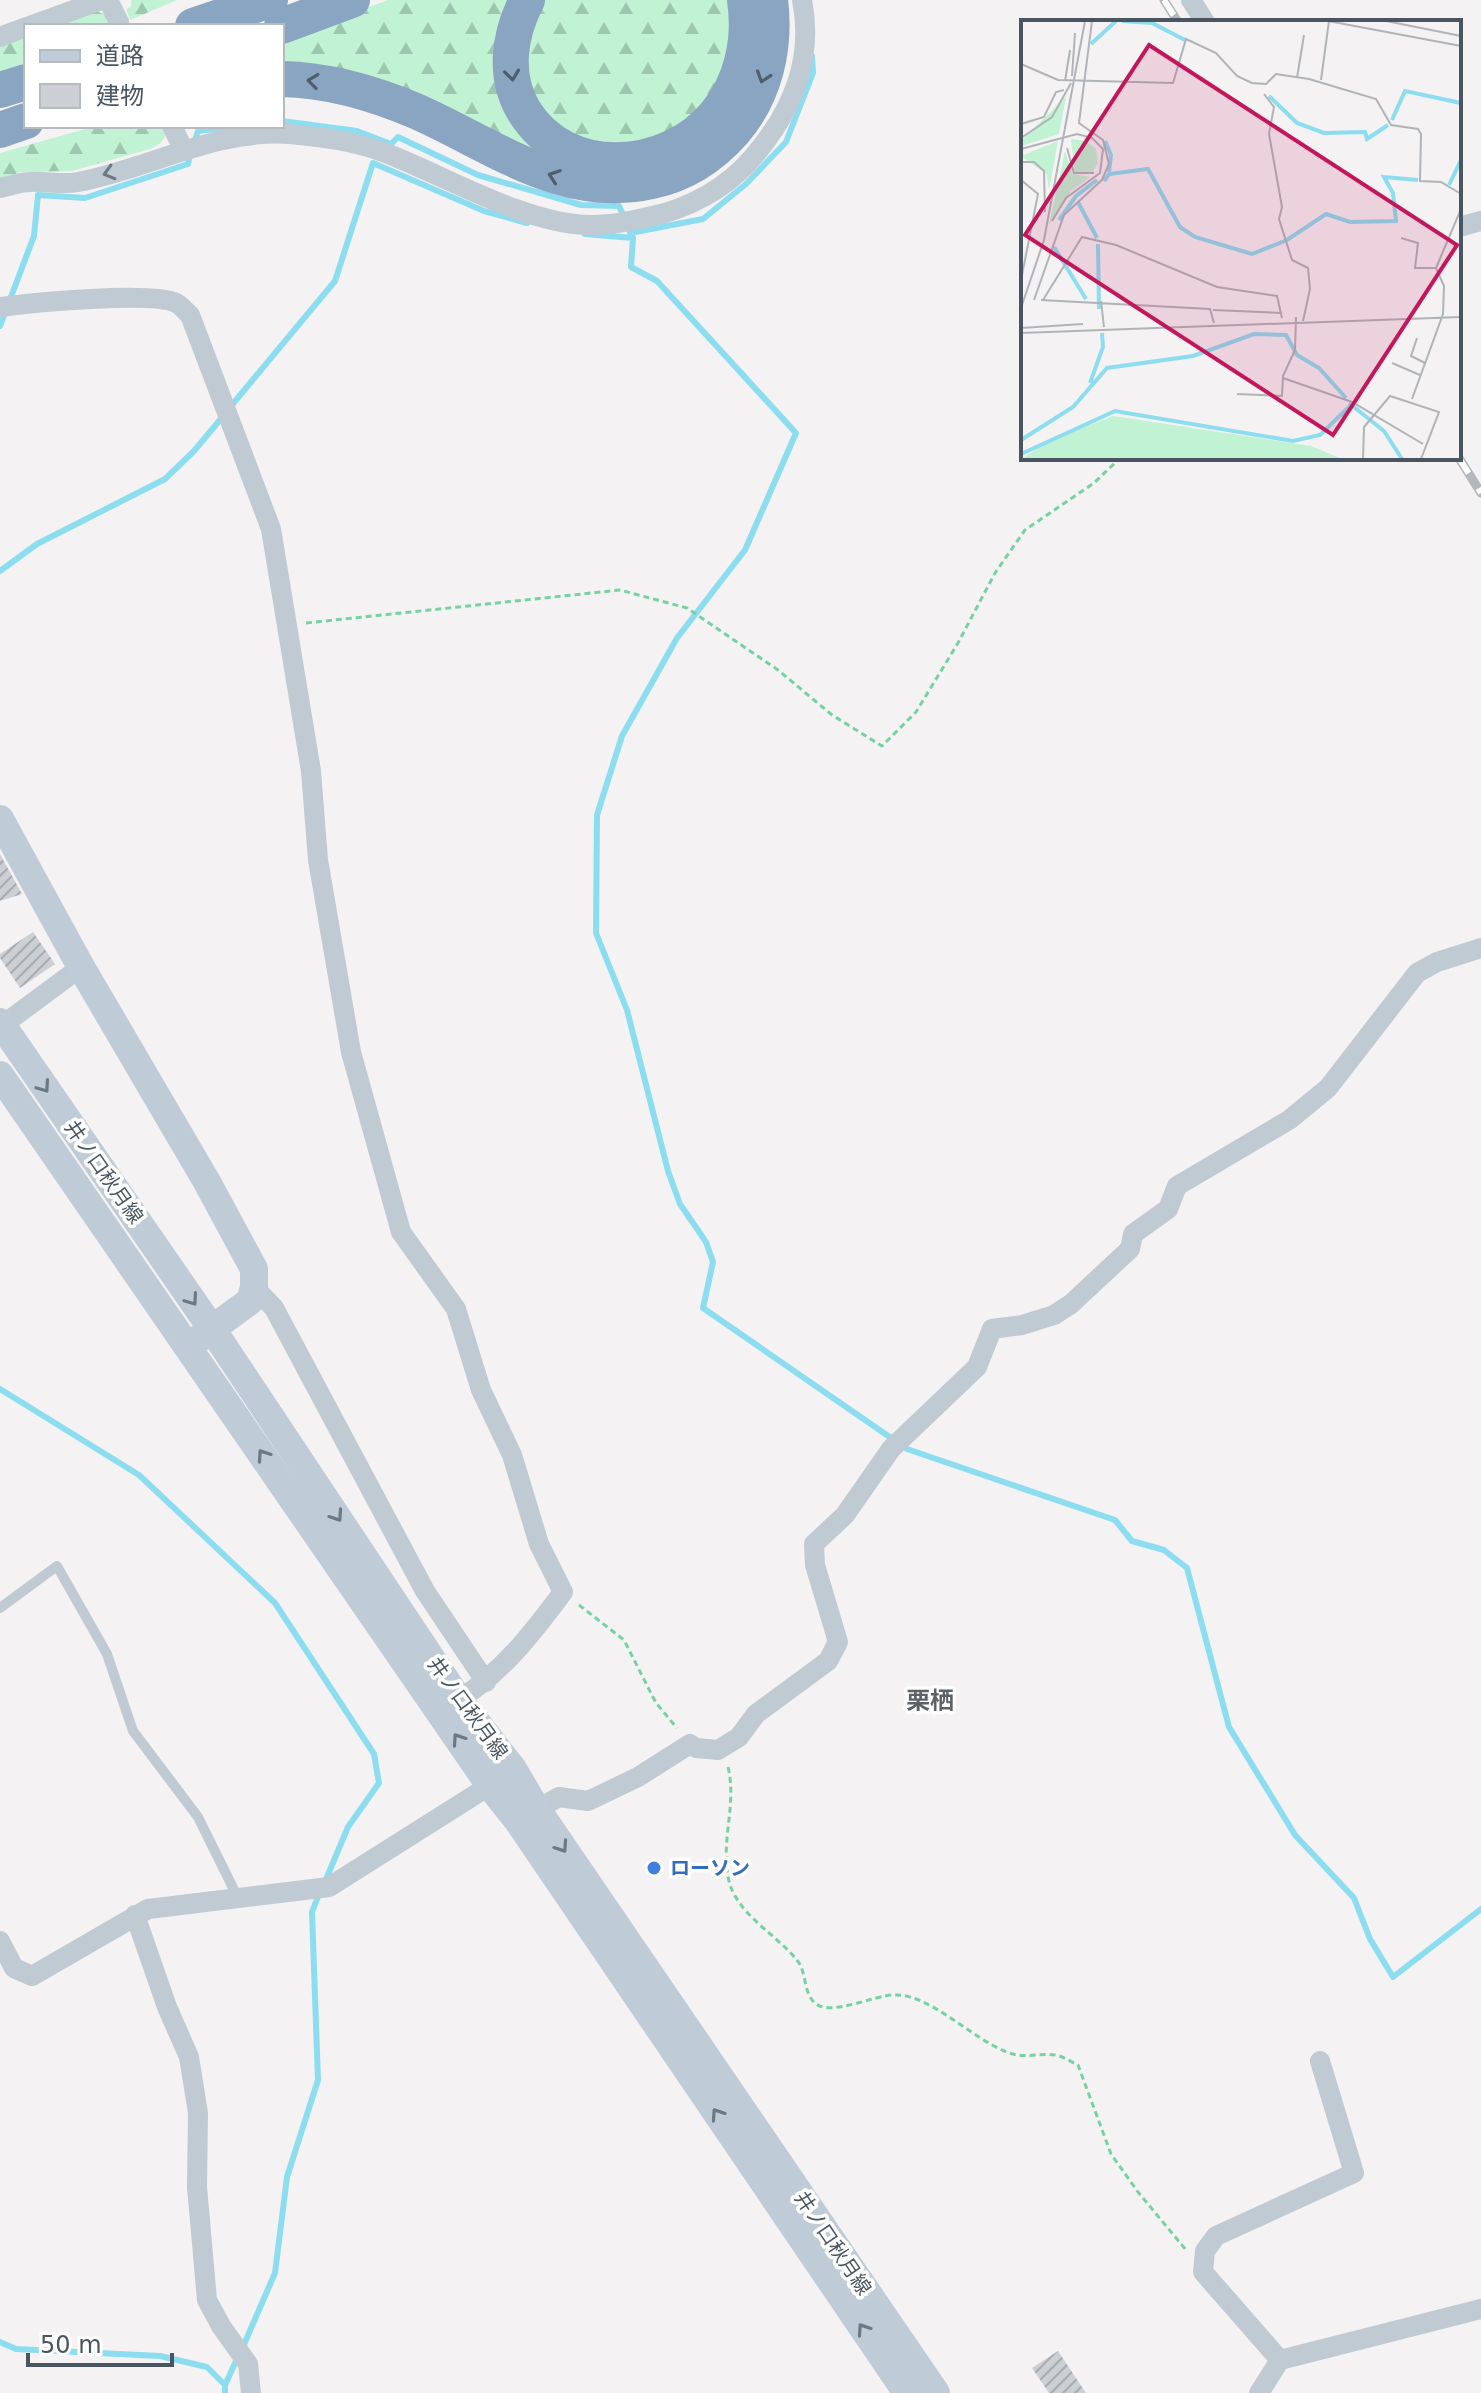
<svg xmlns="http://www.w3.org/2000/svg" width="1481" height="2393" viewBox="0 0 1481 2393" font-family="'DejaVu Sans','Noto Sans JP',sans-serif">
	<style>
		.forest { fill: url(#forest-firs) }
		.lines { fill: none; stroke-linecap: round; stroke-linejoin: round }
		.stream { stroke: #8cddf0; stroke-width: 6 }
		.building { fill: url(#building-hatch) }
		.path { stroke: #77d2a3; stroke-width: 3; stroke-dasharray: 6 4; stroke-linecap: butt }
		.lane { stroke: #c0cad2; stroke-width: 10 }
		.street { stroke: #c0cad2; stroke-width: 20 }
		.secondary { stroke: #bfcbd6; stroke-width: 28 }
		.highway { stroke: #89a5c2; stroke-width: 36 }
		.rail-casing { stroke: #b4b7bc; stroke-width: 9 }
		.rail { stroke: #fff; stroke-width: 6; stroke-dasharray: 18; stroke-linecap: butt }
		.oneway { stroke: #4f5e6b }
		.oneway2 { stroke: #6d7983 }
		.oneway3 { stroke: #6c7984 }
		.shop-dot { fill: #3f7fe0; stroke: #fff; stroke-width: 3 }
		.labels { text-anchor: middle; stroke-width: 7; stroke-linejoin: round; paint-order: stroke }
		.street-label { font-size: 20px; fill: #495661; stroke: #fff }
		.shop-label { font-size: 20px; font-weight: bold; fill: #366cbe; stroke: #fff; text-anchor: start }
		.quarter-label { font-size: 24px; font-weight: bold; fill: #5e6267; stroke: #fff }
		.inset-river { fill: none; stroke: #8cddf0; stroke-width: 4 }
		.inset-road { fill: none; stroke: #b0b4b8; stroke-width: 2 }
		.view { fill: #c2185b; fill-opacity: 0.15; stroke: #c2185b; stroke-width: 4 }
		.inset-edge { fill: none; stroke: #495661; stroke-width: 4 }
	</style>
	<defs>
		<pattern id="forest-firs" width="22" height="20" patternUnits="userSpaceOnUse" patternTransform="scale(2)"><rect width="22" height="20" fill="#c0f2d3"/><path d="M5 1l3.5 6h-7zM16 11l3.5 6h-7z" fill="#9ec7af"/></pattern>
		<pattern id="building-hatch" width="6" height="6" patternUnits="userSpaceOnUse" patternTransform="scale(2)"><rect width="6" height="6" fill="#cccfd4"/><path d="M-1 1l2-2M0 6l6-6M5 7l2-2" fill="none" stroke="#a8abaf"/></pattern>
	</defs>
	<rect width="100%" height="100%" fill="#f4f2f2"/>
	<g class="forest">
		<polygon points="131,0 177,0 130,20 126,9 131,7"/>
		<polygon points="388,0 518,0 502,72 607,172 282,70 282,39"/>
		<polygon points="542,0 734,0 724,83 675,133 616,149 563,131 539,106 524,70 537,9"/>
		<polygon points="96,11 106,15 111,26 51,26"/>
		<polygon points="26,35 26,63 0,72 0,45"/>
		<path d="M 96,126 L 166,126 C 167,139 161,144 150,149 L 72,171 L 20,172 L 0,181 L 0,153 Z"/>
	</g>
	<g class="lines">
		<g class="stream">
			<polyline points="282,121 357,131 391,144 398,137 478,175 581,205 619,206 624,217"/>
			<polyline points="194,144 198,131 240,126"/>
			<polyline points="630,233 703,219 746,184 786,142 813,73 812,56"/>
			<polyline points="585,234 633,238 631,267 657,281 796,433 745,550 677,638 622,736 597,815 596,933 627,1010 668,1171 680,1204 706,1242 713,1262 703,1308 907,1449 1115,1520 1132,1541 1164,1550 1187,1568 1229,1727 1295,1835 1354,1898 1370,1939 1393,1977 1481,1909"/>
			<polyline points="0,326 34,236 38,195 85,198 188,164 190,155"/>
			<polyline points="231,406 335,281 373,163 484,211 527,223"/>
			<polyline points="0,571 37,544 165,479 194,451 224,415"/>
			<polyline points="0,1389 139,1475 275,1603 374,1754 379,1783 348,1827 324,1884"/>
			<polyline points="0,2342 16,2349 160,2356 207,2367 225,2385"/>
			<polyline points="242,2349 275,2273 287,2177 318,2080 312,1912 319,1894"/>
			<polyline points="225,2393 225,2385 237,2359"/>
		</g>
	</g>
	<g class="building">
		<polygon points="0,854 22,894 0,901"/>
		<polygon points="33,932 55,964 20,988 0,958 0,954"/>
		<polygon points="1058,2351 1086,2393 1049,2393 1032,2368"/>
	</g>
	<g class="lines">
		<g class="path">
			<polyline points="306,623 620,590 687,608 778,670 832,715 882,746 916,712 958,643 995,573 1025,530 1094,483 1120,458"/>
			<polyline points="579,1605 624,1640 656,1703 677,1728"/>
			<path d="M 728,1767 C 737,1803 721,1840 728,1876 C 733,1912 776,1934 797,1960 C 807,1972 803,1994 816,2004 C 833,2016 874,1995 894,1995 C 929,1993 972,2039 1007,2052 C 1022,2059 1039,2053 1055,2055 C 1063,2056 1071,2062 1078,2065 L 1111,2154 L 1138,2192 L 1186,2250"/>
		</g>
		<polyline class="lane" points="0,1608 57,1566 107,1654 133,1731 198,1817 238,1898"/>
		<g class="street">
			<polyline points="108,0 119,22"/>
			<polyline points="1191,0 1205,22"/>
			<polyline points="30,26 101,0"/>
			<polyline points="0,37 26,27"/>
			<polyline points="172,126 184,151"/>
			<path d="M 0,188 C 10,186 20,182 30,182 C 45,181 62,185 78,182 C 149,169 215,129 289,134 C 321,137 353,141 383,152 C 444,175 523,223 587,225 C 614,226 640,219 665,213 C 705,201 737,180 762,146 C 795,104 813,54 802,0"/>
			<polyline points="1459,227 1481,221"/>
			<path d="M 0,307 C 30,303 153,291 176,303 C 181,305 186,312 190,315 L 271,529 L 311,771 L 318,860 L 351,1052 L 401,1232 L 456,1309 L 481,1390 L 512,1455 L 539,1544 L 563,1592 C 532,1634 503,1671 459,1700"/>
			<polyline points="0,1027 81,967"/>
			<polyline points="254,1287 274,1308 425,1591 486,1682"/>
			<polyline points="525,1816 559,1797 588,1801 638,1777 690,1744 696,1748 718,1750 739,1737 756,1714 828,1661 838,1642 815,1565 814,1544 845,1515 891,1449 977,1367 992,1329 1022,1325 1054,1315 1071,1304 1130,1249 1133,1234 1168,1209 1177,1186 1289,1120 1328,1088 1417,973 1437,962 1481,948"/>
			<polyline points="135,1915 167,2007 189,2057 198,2113 197,2187 207,2300 221,2326 248,2364 251,2393"/>
			<polyline points="0,1941 14,1968 32,1976 148,1909 329,1887 500,1779"/>
			<polyline points="1280,2360 1203,2272 1205,2251 1216,2236 1354,2173 1320,2061"/>
			<polyline points="1259,2393 1280,2360 1481,2309"/>
		</g>
		<g class="secondary">
			<polyline points="0,819 81,967 207,1182 254,1269 254,1287 250,1301 197,1340"/>
			<polyline points="0,1022 212,1329 459,1700 513,1769 536,1808 936,2393"/>
			<polyline points="0,1075 491,1787 518,1821 907,2393"/>
		</g>
		<g class="highway">
			<path d="M 527,0 C 509,35 503,76 524,111 C 566,179 666,173 715,115 C 742,83 751,40 745,0"/>
			<polyline points="193,26 270,0"/>
			<polyline points="282,26 352,0"/>
			<path d="M 282,79 C 329,80 374,93 418,112 C 494,146 564,201 652,181 C 684,174 712,156 734,131 C 765,95 776,47 770,0"/>
			<polyline points="0,90 26,82"/>
			<polyline points="0,130 26,121"/>
		</g>
		<g class="rail-casing">
			<g id="rail">
				<polyline points="1164,0 1178,22"/>
				<polyline points="1459,458 1481,493"/>
			</g>
		</g>
		<use href="#rail" class="rail"/>
	</g>
	<defs><path id="oneway-chevron" d="M-2-3.5L2.5 0L-2 3.5" fill="none" stroke-width="1.6" stroke-linecap="round" stroke-linejoin="round" transform="scale(2)"/></defs>
	<g class="oneway">
		<use href="#oneway-chevron" transform="translate(512 75) rotate(83)"/>
		<use href="#oneway-chevron" transform="translate(763 77) rotate(108)"/>
		<use href="#oneway-chevron" transform="translate(313 81) rotate(-173)"/>
		<use href="#oneway-chevron" transform="translate(554 176) rotate(-161)"/>
	</g>
	<use class="oneway2" href="#oneway-chevron" transform="translate(109 173) rotate(164)"/>
	<g class="oneway3">
		<use href="#oneway-chevron" transform="translate(44 1087) rotate(55)"/>
		<use href="#oneway-chevron" transform="translate(192 1300) rotate(55)"/>
		<use href="#oneway-chevron" transform="translate(263 1455) rotate(-124)"/>
		<use href="#oneway-chevron" transform="translate(337 1516) rotate(56)"/>
		<use href="#oneway-chevron" transform="translate(458 1739) rotate(-124)"/>
		<use href="#oneway-chevron" transform="translate(562 1847) rotate(56)"/>
		<use href="#oneway-chevron" transform="translate(717 2114) rotate(-124)"/>
		<use href="#oneway-chevron" transform="translate(863 2329) rotate(-124)"/>
	</g>
	<circle class="shop-dot" cx="654" cy="1868" r="8"/>
	<g class="labels">
		<g class="street-label">
			<text transform="translate(104 1172) rotate(55)" y="7">井ノ口秋月線</text>
			<text transform="translate(468 1708) rotate(54)" y="7">井ノ口秋月線</text>
			<text transform="translate(833 2243) rotate(56)" y="7">井ノ口秋月線</text>
		</g>
		<g class="shop-label">
			<text x="670" y="1875">ローソン</text>
		</g>
		<g class="quarter-label">
			<text x="930" y="1709">栗栖</text>
		</g>
	</g>
	<g transform="translate(1021 20)">
		<rect width="440" height="440" fill="#f4f2f2"/>
		<path d="M 45,77 L 38,114 L 0,126 L 0,121 ZM 50,119 L 65,121 L 75,129 L 77,143 L 71,153 L 54,152 ZM 37,121 L 28,170 L 26,154 L 0,136 ZM 44,131 L 52,154 L 69,157 L 50,171 L 28,205 ZM 92,396 L 290,426 L 321,439 L 0,439 L 32,419 Z" fill="#c0f2d3"/>
		<path class="inset-river" d="M 101,1 L 131,3 L 164,20M 70,24 L 95,1M 248,76 L 276,103 L 303,113 L 344,112 L 346,119 L 367,105M 371,100 L 384,71 L 440,83M 84,121 L 90,135 L 88,152M 83,161 L 88,154 L 127,149 L 159,207 L 174,217 L 231,234 L 266,220 L 305,194 L 329,202 L 375,201 L 372,173 L 363,157 L 397,160M 428,165 L 440,140M 57,182 L 76,218M 38,200 L 55,176 L 76,160M 77,224 L 78,289M 33,227 L 65,279M 69,363 L 82,327 L 81,313M 328,383 L 363,411 L 381,439M 0,420 L 52,387 L 86,348 L 172,336 L 233,314 L 265,315 L 276,335 L 298,348 L 325,378M 0,434 L 94,391 L 272,421 L 299,415 L 329,386"/>
		<path class="inset-road" d="M 307,1 L 440,26M 365,1 L 440,16M 0,44 L 37,60 L 152,63 L 165,19 L 195,33 L 216,56 L 231,63 L 245,64 L 255,54 L 288,59 L 355,79 L 370,105 L 397,109 L 400,114 L 399,161 L 420,162 L 440,174M 51,56 L 54,13M 276,58 L 283,15M 300,60 L 308,1M 44,61 L 49,30M 243,74 L 253,87 L 248,114 L 261,187 L 258,199 L 271,240 L 287,248 L 289,269 L 282,301M 0,104 L 23,97 L 35,72 L 43,70M 0,118 L 31,97 L 50,63M 46,128 L 53,153 L 73,153M 0,129 L 56,114 L 71,118 L 82,129 L 79,153 L 45,178 L 31,201M 0,142 L 13,142 L 23,151 L 24,192M 0,160 L 17,174 L 0,260M 380,218 L 397,223 L 394,248 L 415,248M 13,280 L 43,195 L 81,160 L 88,144 L 82,120 L 58,103 L 71,1M 20,280 L 189,289 L 193,303M 22,280 L 61,217 L 95,225 L 196,267 L 256,276 L 261,298M 80,281 L 83,307M 0,288 L 23,220 L 64,1M 192,290 L 261,293M 0,308 L 62,304M 0,313 L 440,297M 396,318 L 390,336 L 404,343M 371,343 L 399,355M 262,358 L 331,382 L 402,424M 216,374 L 261,376 L 262,356 L 274,330 L 275,297M 391,379 L 422,294 L 423,266 L 415,248 L 440,189M 342,439 L 343,407 L 369,376 L 418,392 L 400,439"/>
		<path class="view" d="M 128,25 L 436,225 L 312,415 L 4,215 Z"/>
		<rect width="440" height="440" class="inset-edge"/>
	</g>
	<rect x="24" y="24" width="260" height="104" fill="#ffffff" stroke="#b6bbc0" stroke-width="2"/>
	<rect x="40" y="50" width="40" height="12" fill="#bfcbd6" stroke="#b6bbc0" stroke-width="2"/>
	<text x="96" y="64" font-size="24" fill="#495661">道路</text>
	<rect x="40" y="84" width="40" height="24" fill="#cccfd4" stroke="#b6bbc0" stroke-width="2"/>
	<text x="96" y="104" font-size="24" fill="#495661">建物</text>
	<path d="M28 2353v12h144v-12" fill="none" stroke="#495661" stroke-width="4"/>
	<text x="40" y="2353" font-size="24" fill="#495661" stroke="#ffffff" stroke-width="6" paint-order="stroke">50 m</text>
</svg>
